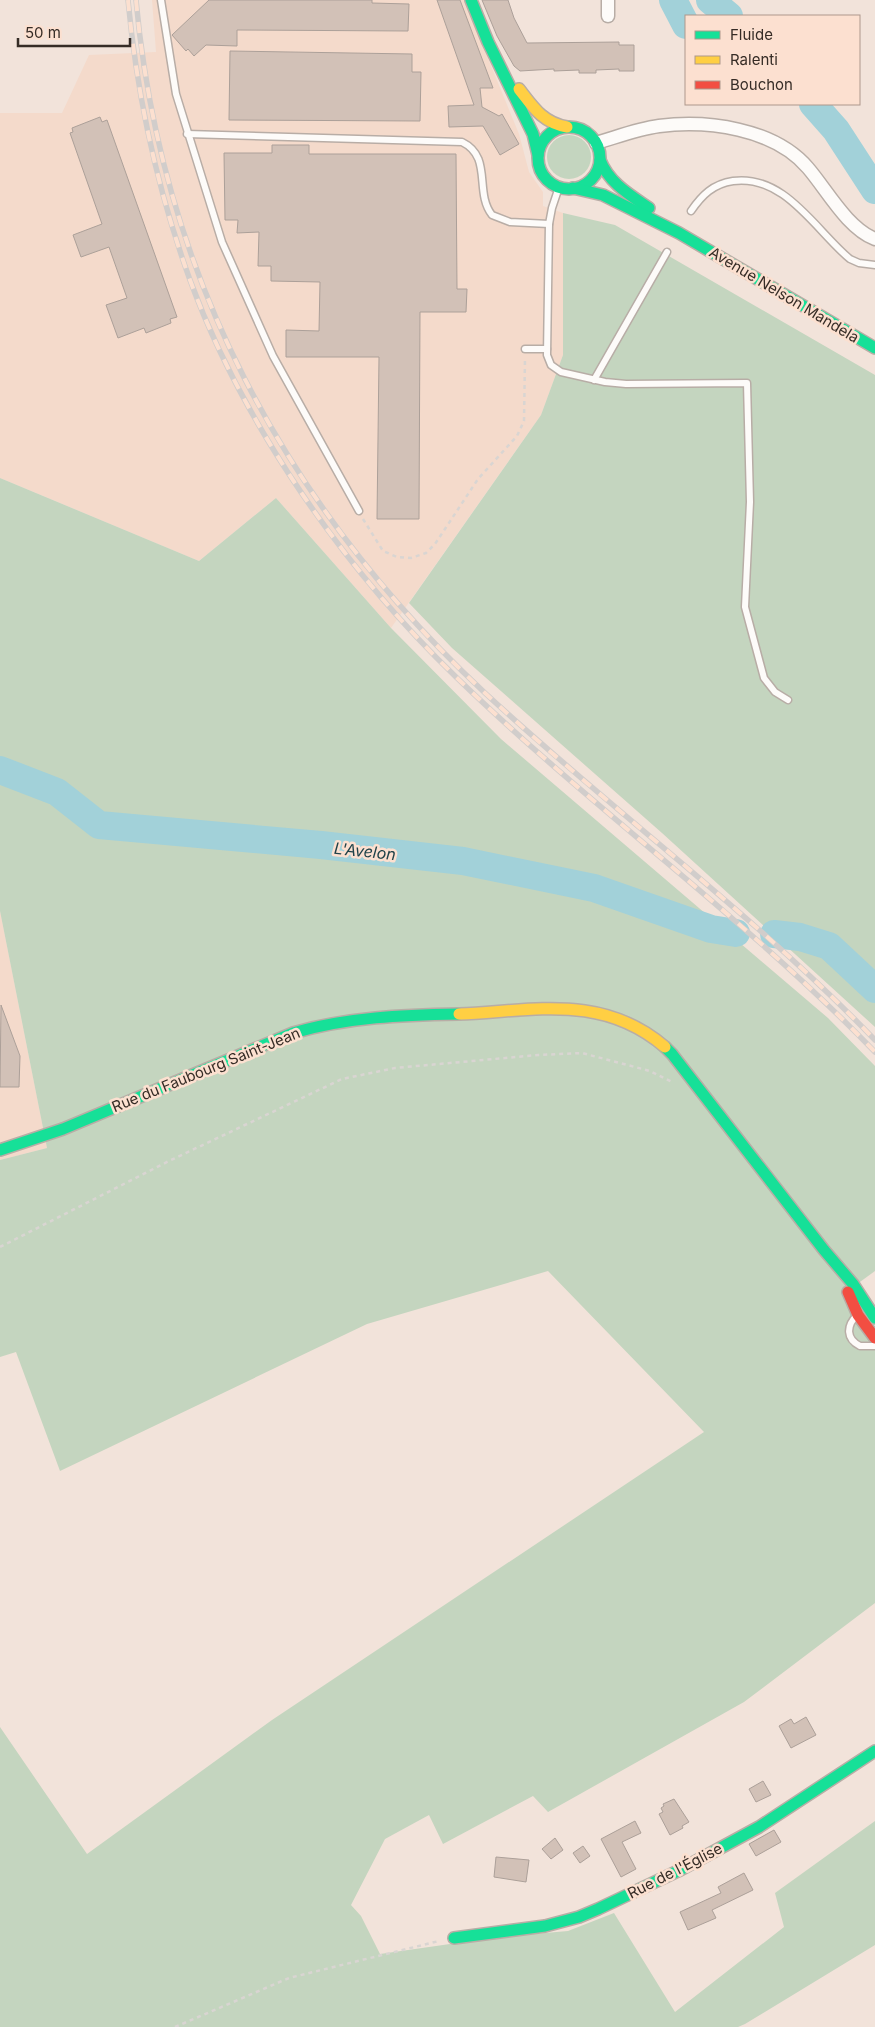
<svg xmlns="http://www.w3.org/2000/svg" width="875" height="2027" viewBox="0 0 875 2027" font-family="Inter,sans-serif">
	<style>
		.built { fill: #f4dacb }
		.green { fill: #c4d5bf }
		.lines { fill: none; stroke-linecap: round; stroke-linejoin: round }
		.river { stroke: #a2d1d9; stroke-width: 28 }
		.building { fill: #d2c1b7; stroke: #aca099 }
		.lane-casing { stroke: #b8ada6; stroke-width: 9 }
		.street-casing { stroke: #b8ada6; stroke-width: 15 }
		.fast-casing { stroke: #b8ada6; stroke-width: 14 }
		.slow-casing { stroke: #b8ada6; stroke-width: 14 }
		.jam-casing { stroke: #b8ada6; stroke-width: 14 }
		.path { stroke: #d9d5d2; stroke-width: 2.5; stroke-dasharray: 4 4; stroke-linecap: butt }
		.lane { stroke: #fdfbf9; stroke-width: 6 }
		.street { stroke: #fdfbf9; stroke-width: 12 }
		.fast { stroke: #16e098; stroke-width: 11 }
		.slow { stroke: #ffcf43; stroke-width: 11 }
		.jam { stroke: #f24e42; stroke-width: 11 }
		.rail-casing { stroke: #d1cdcb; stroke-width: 5.5 }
		.rail { stroke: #fce0d0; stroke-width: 4; stroke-dasharray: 11; stroke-linecap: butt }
		.labels { text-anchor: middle; stroke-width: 5; stroke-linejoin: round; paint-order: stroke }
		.street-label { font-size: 15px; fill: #362c26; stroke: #fce0d0 }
		.water-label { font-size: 16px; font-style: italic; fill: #1f4249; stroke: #fce0d0 }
	</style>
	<rect width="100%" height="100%" fill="#f2e3da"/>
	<g class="built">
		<polygon points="152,0 464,0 519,134 529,172 543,192 543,206 563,213 563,355 541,415 391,628 276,498 199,561 0,478 0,113 62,113 89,55 156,52"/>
		<polygon points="0,911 47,1148 0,1160"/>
	</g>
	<g class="green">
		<circle cx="569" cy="157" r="22"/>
		<polygon points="563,213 615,225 875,375 875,1027 662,833 452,648 409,603 541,415 563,355"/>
		<polygon points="0,478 199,561 276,498 391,628 501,739 828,1018 875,1066 875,1271 842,1295 875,1341 875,1603 744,1702 548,1812 533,1796 443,1844 429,1815 385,1839 351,1905 361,1916 380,1954 499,1937 568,1931 614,1913 675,2012 784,1927 775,1893 875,1821 875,1945 745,2024 738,2027 0,2027 0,1727 87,1854 272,1720 704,1432 548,1271 367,1324 60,1471 16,1352 0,1357 0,1160 47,1148 0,911"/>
	</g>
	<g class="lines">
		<g class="river">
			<polyline points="673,0 686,25"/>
			<polyline points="710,0 729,16"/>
			<polyline points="813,104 836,130 875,190"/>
			<polyline points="0,770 57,792 99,825 321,845 463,861 594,888 711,929 736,933"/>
			<polyline points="774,934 800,937 829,946 875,989"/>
		</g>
	</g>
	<g class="building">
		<polygon points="209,0 372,0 372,3 409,4 408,31 237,30 237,46 206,45 194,56 188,49 186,51 172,35"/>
		<polygon points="437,0 460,0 493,88 480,88 482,107 499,116 502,114 519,144 500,155 483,126 449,127 448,106 474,105"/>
		<polygon points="482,0 508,0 514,18 527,43 619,42 619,45 634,45 634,71 619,71 619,69 596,70 596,73 579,73 579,70 554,71 554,69 520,71 514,66 497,36"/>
		<polygon points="230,51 412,54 412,72 421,72 420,121 229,120"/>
		<polygon points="100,117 102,122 107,120 177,317 170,319 171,323 146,333 144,328 118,338 106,305 127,298 109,247 81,257 73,235 102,224 70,133 73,132 72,128"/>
		<polygon points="272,145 309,145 309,154 456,154 457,289 467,289 466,312 420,312 419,519 377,519 379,357 286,357 286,330 319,331 320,282 271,281 271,266 258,266 259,232 237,233 238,220 225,220 224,153 272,153"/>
		<polygon points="1,1005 20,1056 19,1087 0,1087"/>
		<polygon points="806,1717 816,1735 791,1748 779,1726 791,1719 794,1724"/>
		<polygon points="763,1781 771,1795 756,1802 749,1789"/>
		<polygon points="674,1799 689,1822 682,1826 683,1828 670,1835 659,1814 663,1812 661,1808 664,1806 663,1804"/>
		<polygon points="635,1821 641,1833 622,1842 636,1869 621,1877 601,1839"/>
		<polygon points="774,1830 781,1842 756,1856 749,1844"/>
		<polygon points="555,1838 563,1850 551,1859 542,1849"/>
		<polygon points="583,1846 590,1856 580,1863 573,1853"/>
		<polygon points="496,1857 529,1860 526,1882 494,1877"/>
		<polygon points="744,1873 753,1890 712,1910 716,1918 688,1930 680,1912 721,1893 718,1887"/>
	</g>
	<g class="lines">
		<g class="lane-casing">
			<g id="lane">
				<polyline points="161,0 176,94 222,242 273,356 359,511"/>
				<path d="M 187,134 L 462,142 C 493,157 474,192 492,215 L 510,222 L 549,224"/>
				<polyline points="559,187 552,208 549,224 547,355 551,365 561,372 605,382 626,384 747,383 750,502 745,607 764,678 775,692 788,700"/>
				<path d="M 691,211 C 702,195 713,184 733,181 C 785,174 816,231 850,259 L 859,263 L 875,265"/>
				<polyline points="525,349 547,349"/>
				<polyline points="594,380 667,252"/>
				<path d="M 857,1315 C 846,1326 846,1339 860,1346 L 875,1346"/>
			</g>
		</g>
		<g class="street-casing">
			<g id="street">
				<polyline points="608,16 608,0"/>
				<path d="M 596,143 C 617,137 637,129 659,126 C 707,120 774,128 808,168 C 827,190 847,228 875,239"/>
			</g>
		</g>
		<g class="fast-casing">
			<g id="fast">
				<polyline points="471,0 488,42 533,134 538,155"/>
				<circle cx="569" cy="158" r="31"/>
				<path d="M 600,160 C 609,183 630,195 649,208"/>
				<polyline points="573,188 603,195 679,233 875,348"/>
				<polyline points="665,1047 672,1054 824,1250 853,1284 875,1318"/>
				<path d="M 0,1150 L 63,1129 L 293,1033 C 348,1017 403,1015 459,1014"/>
				<polyline points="454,1938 545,1926 579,1917 598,1909 678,1871 759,1827 875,1751"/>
			</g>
		</g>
		<g class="slow-casing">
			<g id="slow">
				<path d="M 519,89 C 533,107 543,123 567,127"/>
				<path d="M 459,1014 C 534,1011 602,993 665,1047"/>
			</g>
		</g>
		<g class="jam-casing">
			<polyline id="jam" points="848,1292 858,1315 875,1338"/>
		</g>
		<g class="path">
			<polyline points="363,519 383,551 397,557 411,558 426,553 435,544 478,479 517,436 524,421 525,358"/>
			<polyline points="0,1247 169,1161 342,1079 395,1068 538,1055 582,1053 650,1071 672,1082"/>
			<polyline points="175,2027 289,1978 439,1941"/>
		</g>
		<use href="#lane" class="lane"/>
		<use href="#street" class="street"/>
		<use href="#fast" class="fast"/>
		<use href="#slow" class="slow"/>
		<use href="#jam" class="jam"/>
		<g class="rail-casing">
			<g id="rail">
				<path d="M 128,0 C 137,96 157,189 190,280 C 243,425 346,571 456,677 C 591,808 745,917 875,1052"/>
				<path d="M 136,0 C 161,274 285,506 485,693 C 612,811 754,914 875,1040"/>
			</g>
		</g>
		<use href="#rail" class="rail"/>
	</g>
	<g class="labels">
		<g class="street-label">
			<text transform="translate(784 295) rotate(31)" y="5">Avenue Nelson Mandela</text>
			<text transform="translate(206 1070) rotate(-22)" y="5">Rue du Faubourg Saint-Jean</text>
			<text transform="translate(675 1871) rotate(-27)" y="5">Rue de l'Église</text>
		</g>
		<g class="water-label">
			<text transform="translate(365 851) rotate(6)" y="6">L'Avelon</text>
		</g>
	</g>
	<rect x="685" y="15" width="175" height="90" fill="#fce0d0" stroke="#ad988c"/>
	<rect x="695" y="31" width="25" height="8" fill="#16e098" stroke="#ad988c"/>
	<text x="730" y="40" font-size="15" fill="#362c26">Fluide</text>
	<rect x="695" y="56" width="25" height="8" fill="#ffcf43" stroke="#ad988c"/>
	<text x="730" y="65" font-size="15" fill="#362c26">Ralenti</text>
	<rect x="695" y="81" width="25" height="8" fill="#f24e42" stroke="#ad988c"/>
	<text x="730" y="90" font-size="15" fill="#362c26">Bouchon</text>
	<path d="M18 38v8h112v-8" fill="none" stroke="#362c26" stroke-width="2.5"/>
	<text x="25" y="38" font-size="15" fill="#362c26" stroke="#fce0d0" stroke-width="4" paint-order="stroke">50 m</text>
</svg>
